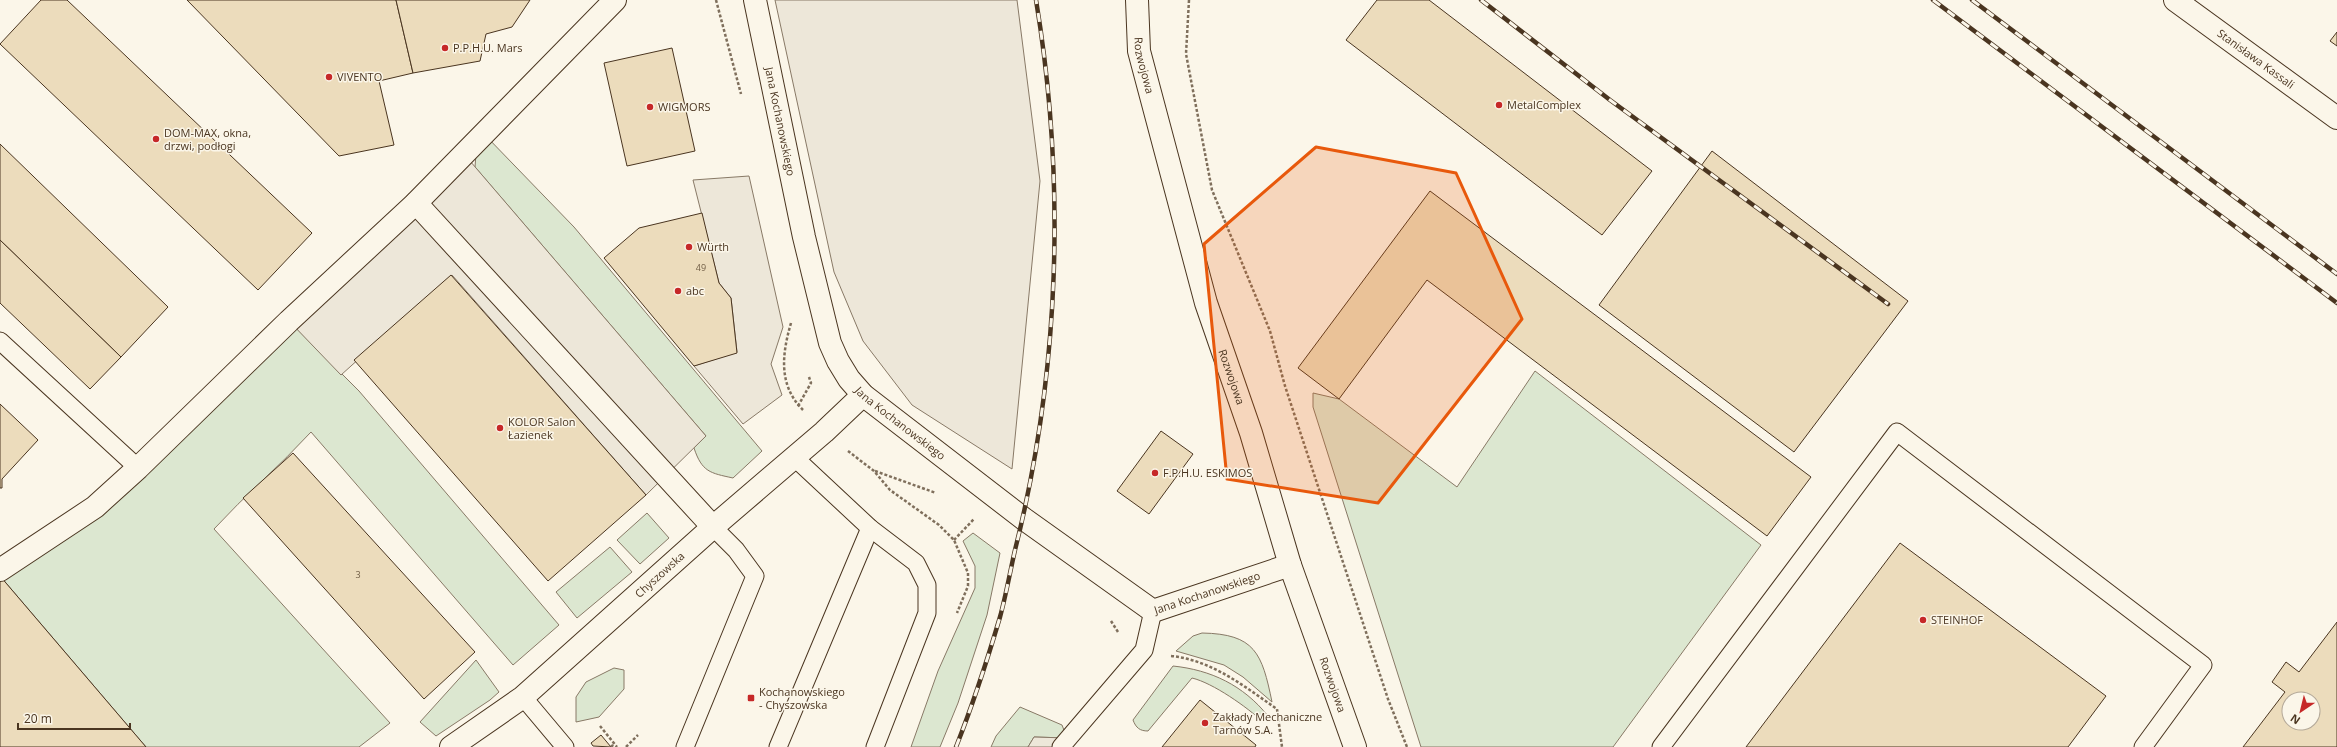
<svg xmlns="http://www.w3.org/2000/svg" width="2337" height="747" viewBox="0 0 2337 747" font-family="'Open Sans',sans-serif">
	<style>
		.green { fill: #dce7d0; stroke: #887966 }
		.parking { fill: #ede7d9; stroke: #887966 }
		.building { fill: #ecdcbc; stroke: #4a3520; fill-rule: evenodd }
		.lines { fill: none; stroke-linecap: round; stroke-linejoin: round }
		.lane-casing { stroke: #4a3520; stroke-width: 19 }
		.street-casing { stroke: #4a3520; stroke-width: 24 }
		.secondary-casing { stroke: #4a3520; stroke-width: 24 }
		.path { stroke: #7f6f5c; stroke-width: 2.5; stroke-dasharray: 3 2; stroke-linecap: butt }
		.lane { stroke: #fbf6e9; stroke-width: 17 }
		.street { stroke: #fbf6e9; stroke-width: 22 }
		.secondary { stroke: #fbf6e9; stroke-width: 22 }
		.rail-casing { stroke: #4a3520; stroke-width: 4.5 }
		.rail { stroke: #fbf6e9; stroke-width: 3; stroke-dasharray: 9; stroke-linecap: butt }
		.marked { fill: #e8590c; fill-opacity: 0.2; stroke: #e8590c; stroke-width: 3; stroke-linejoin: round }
		.poi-dot { fill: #c62828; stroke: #fbf6e9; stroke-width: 1.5 }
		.labels { text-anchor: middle; stroke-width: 3; stroke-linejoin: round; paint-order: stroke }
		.number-label { font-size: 9px; fill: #725f47 }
		.poi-label { font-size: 11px; fill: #4a3520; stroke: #fbf6e9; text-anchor: start }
		.street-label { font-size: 11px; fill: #4a3520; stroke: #fbf6e9 }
	</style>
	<rect width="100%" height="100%" fill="#fbf6e9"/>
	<g class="green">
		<path d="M 484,134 L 574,227 L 762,451 L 733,478 C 710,473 702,472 694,448 L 706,436 L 475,167 L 477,141 Z"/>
		<path d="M 289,321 L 359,391 L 559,625 L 513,665 L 311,432 C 280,466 245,495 214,529 L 390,723 L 359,747 L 146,747 L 0,576 L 95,507 Z"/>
		<polygon points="1535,371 1761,545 1613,747 1421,747 1313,407 1313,393 1339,399 1457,487"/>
		<polygon points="647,513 669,538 640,564 617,540"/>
		<polygon points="973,533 1000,553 987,615 958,703 940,747 911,747 938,671 975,588 975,566 963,541"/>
		<polygon points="610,547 632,572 577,618 556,592"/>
		<path d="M 1202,633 C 1255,634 1262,653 1272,702 L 1243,677 L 1224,665 L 1176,651 L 1193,636 Z"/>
		<polygon points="476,660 499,692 490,700 436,736 420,722"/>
		<path d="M 1173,666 C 1211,670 1243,685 1268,716 L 1263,722 C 1247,707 1213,683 1192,678 L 1148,731 C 1140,731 1136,728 1133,720 Z"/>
		<polygon points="614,668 624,670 624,689 599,717 576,722 576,697 586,682"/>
		<polygon points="1020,707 1062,725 1067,738 1034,737 1028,747 991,747 996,736"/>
	</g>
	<g class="parking">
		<polygon points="775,0 1017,0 1040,181 1012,469 912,405 863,341 834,272"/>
		<polygon points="464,154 706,436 646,495 452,275 341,375 289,321"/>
		<polygon points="749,176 783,327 771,364 782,395 743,424 694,366 737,352 731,298 719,283 693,180"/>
		<polygon points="1034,737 1067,738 1061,747 1028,747"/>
	</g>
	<g class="building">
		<polygon points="41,0 67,0 312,233 258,290 0,44"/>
		<polygon points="187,0 396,0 413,73 379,81 394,145 339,156"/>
		<polygon points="396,0 530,0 512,27 486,34 480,61 413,73"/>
		<polygon points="1377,0 1429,0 1652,171 1602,235 1346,40"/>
		<polygon points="2337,32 2337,46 2330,41"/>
		<polygon points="672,48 695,151 627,166 604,63"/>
		<polygon points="0,144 168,307 121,357 0,240"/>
		<polygon points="1712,151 1908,301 1794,452 1599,305"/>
		<polygon points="1430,191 1811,477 1767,536 1427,280 1339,399 1298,368"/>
		<polygon points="702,213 719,283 731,298 737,353 694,366 604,258 639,228"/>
		<polygon points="0,240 121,357 90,389 0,303"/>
		<polygon points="451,275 646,495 548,581 354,360"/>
		<polygon points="0,404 38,440 2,479 2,488 0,488"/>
		<polygon points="1161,431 1193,454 1149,514 1117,491"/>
		<polygon points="293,453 475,652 424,699 243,498"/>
		<polygon points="1900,543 2106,696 2068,747 1746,747"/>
		<polygon points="0,576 146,747 0,747"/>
		<path d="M 2337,622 L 2337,747 L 2243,747 L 2285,692 L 2272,682 L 2286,662 L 2299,672 ZM 2289,699 L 2313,699 L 2313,723 L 2289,723 Z"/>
		<polygon points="1200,700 1256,745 1255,747 1162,747"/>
		<polygon points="601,735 611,747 593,746 591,743"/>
	</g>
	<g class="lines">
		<g class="lane-casing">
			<g id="lane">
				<polyline points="0,341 138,468"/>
				<polyline points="795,458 870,528 916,563 927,585 927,613 875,747"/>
				<polyline points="523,697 565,747"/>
				<polyline points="685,747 755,576 736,550 713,527"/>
				<polyline points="778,747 870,528"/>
				<polyline points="1061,747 1144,650 1153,611"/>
				<polyline points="1661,747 1897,432 2203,665 2143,747"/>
			</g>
		</g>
		<g class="street-casing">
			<g id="street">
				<path id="s1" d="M 2175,0 L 2337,118"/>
				<polyline points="416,203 713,527"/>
				<polyline points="0,570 95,507 138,468 289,321 416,203 615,0"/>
				<path id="s2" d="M 451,747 L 523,697 L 713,527 L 824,432 L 863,395"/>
			</g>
		</g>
		<g class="secondary-casing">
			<g id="secondary">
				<path id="s3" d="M 755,0 L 804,237 L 830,343 L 838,361 L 849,379 L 863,395 L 1024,519 L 1153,611 L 1290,565"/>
				<path id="s4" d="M 1137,0 L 1139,51 L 1206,303 L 1251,433 L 1290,565 L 1355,747"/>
			</g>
		</g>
		<g class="path">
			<polyline points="716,0 741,94"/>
			<polyline points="1189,0 1186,54 1212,190 1270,331 1285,386 1388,699 1407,747"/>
			<path d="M 791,323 C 782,354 778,385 803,410"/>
			<polyline points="798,406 811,383 809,377"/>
			<polyline points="848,451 874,471 890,490 939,525 954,540 968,573 968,586 957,613"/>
			<polyline points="875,471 936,493"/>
			<polyline points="954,540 974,519"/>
			<polyline points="1111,621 1118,632"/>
			<path d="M 1171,656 C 1212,660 1245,687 1277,709 L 1282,747"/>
			<polyline points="600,726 617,747"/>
			<polyline points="611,747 614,744"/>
			<polyline points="626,747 638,735"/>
		</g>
		<use href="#lane" class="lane"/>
		<use href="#street" class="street"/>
		<use href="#secondary" class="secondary"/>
		<g class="rail-casing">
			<g id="rail">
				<polyline points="1481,0 1610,100 1888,304"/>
				<polyline points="1933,0 2337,303"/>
				<polyline points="1972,0 2337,274"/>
				<path d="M 956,747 C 973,704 987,661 1000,617 C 1006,595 1010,572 1015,550 C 1060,371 1066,181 1036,0"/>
			</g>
		</g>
		<use href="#rail" class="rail"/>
	</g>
	<path class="marked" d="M 1316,147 L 1456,173 L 1522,319 L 1378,503 L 1227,479 L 1204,244 Z"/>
	<g class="poi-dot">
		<circle cx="445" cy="48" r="4"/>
		<circle cx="329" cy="77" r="4"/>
		<circle cx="1499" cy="105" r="4"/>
		<circle cx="650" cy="107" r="4"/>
		<circle cx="156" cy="139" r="4"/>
		<circle cx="689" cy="247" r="4"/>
		<circle cx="678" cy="291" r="4"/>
		<circle cx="500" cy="428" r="4"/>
		<circle cx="1155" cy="473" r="4"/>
		<circle cx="1923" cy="620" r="4"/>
		<rect x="747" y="694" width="8" height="8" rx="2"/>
		<circle cx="1205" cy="723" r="4"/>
	</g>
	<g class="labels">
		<g class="number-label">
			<text x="701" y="271">49</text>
			<text x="358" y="578">3</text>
		</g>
		<g class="poi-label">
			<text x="453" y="52">P.P.H.U. Mars</text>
			<text x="337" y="81">VIVENTO</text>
			<text x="1507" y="109">MetalComplex</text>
			<text x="658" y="111">WIGMORS</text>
			<text x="164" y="137">DOM-MAX, okna,<tspan x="164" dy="13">drzwi, podłogi</tspan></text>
			<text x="697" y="251">Würth</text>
			<text x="686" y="295">abc</text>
			<text x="508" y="426">KOLOR Salon<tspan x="508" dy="13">Łazienek</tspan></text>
			<text x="1163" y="477">F.P.H.U. ESKIMOS</text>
			<text x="1931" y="624">STEINHOF</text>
			<text x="759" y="696">Kochanowskiego<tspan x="759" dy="13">- Chyszowska</tspan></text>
			<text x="1213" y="721">Zakłady Mechaniczne<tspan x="1213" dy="13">Tarnów S.A.</tspan></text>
		</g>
		<g class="street-label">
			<text dy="4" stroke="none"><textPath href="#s1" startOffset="100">Stanisława Kassali</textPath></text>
			<text dy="4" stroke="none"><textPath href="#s4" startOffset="66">Rozwojowa</textPath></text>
			<text dy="4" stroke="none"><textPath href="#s3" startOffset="124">Jana Kochanowskiego</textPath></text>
			<text dy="4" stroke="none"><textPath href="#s4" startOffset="390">Rozwojowa</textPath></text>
			<text dy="4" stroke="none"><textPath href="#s3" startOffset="460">Jana Kochanowskiego</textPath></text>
			<text dy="4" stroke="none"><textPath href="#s2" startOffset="271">Chyszowska</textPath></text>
			<text dy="4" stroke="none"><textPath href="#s3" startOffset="832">Jana Kochanowskiego</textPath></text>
			<text dy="4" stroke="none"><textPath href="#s4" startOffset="714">Rozwojowa</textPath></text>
		</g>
	</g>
	<g transform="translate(2301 711) rotate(215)"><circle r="19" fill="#fbf6e9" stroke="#b4a999"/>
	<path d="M0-3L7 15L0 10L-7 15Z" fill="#c62828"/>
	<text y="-6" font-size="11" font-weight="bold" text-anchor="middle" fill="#4a3520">N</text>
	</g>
	<path d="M18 723v6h112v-6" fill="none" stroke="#4a3520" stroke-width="2"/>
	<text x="24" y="723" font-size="12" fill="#4a3520" stroke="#fbf6e9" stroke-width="3" paint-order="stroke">20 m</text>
</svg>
